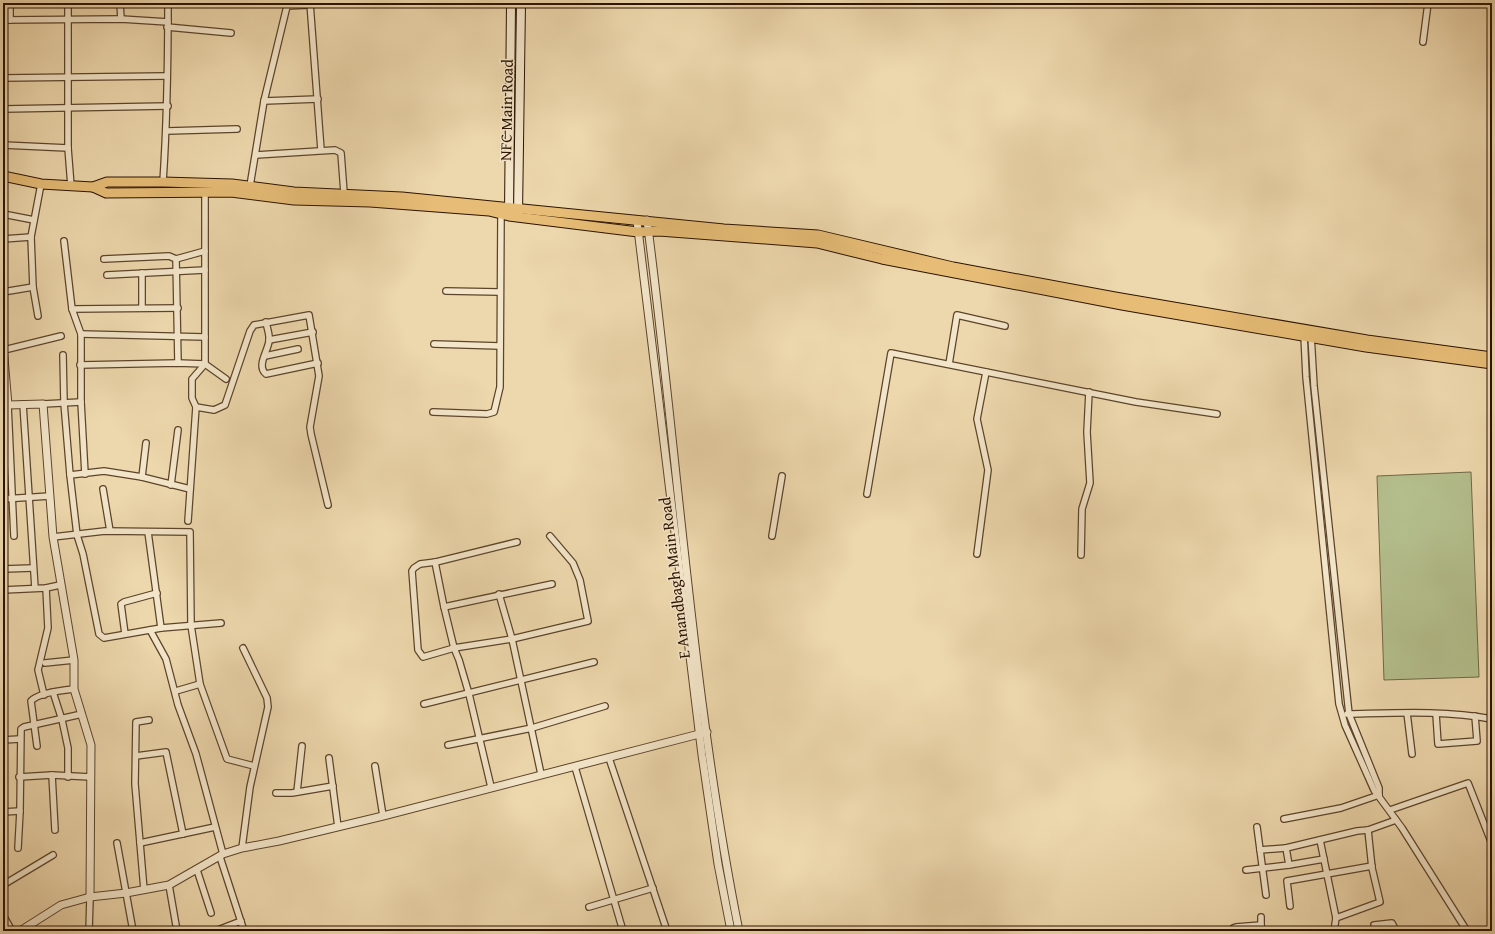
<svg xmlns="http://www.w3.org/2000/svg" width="1495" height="934" viewBox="0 0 1495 934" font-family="'Gentium Book Plus',serif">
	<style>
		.park { fill: #b4bf8d; stroke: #706946 }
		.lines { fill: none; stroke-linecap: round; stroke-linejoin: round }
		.minor-casing { stroke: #5c442b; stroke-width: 8 }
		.tertiary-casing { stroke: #5c442b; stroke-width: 9 }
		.secondary-casing { stroke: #2c1300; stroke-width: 10 }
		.primary-casing { stroke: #2c1300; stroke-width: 11 }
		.minor { stroke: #f3e5c9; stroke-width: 5.5 }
		.tertiary { stroke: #f3e5c9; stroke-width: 7 }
		.secondary { stroke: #f3e5c9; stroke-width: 8 }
		.primary { stroke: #e6bc76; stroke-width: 9 }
		.labels { text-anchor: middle; stroke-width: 3; stroke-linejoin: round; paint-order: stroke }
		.street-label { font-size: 16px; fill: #2c1300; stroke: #f3e5c9 }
	</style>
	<rect width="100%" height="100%" fill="#edd7ac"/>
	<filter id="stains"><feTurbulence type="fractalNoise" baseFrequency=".005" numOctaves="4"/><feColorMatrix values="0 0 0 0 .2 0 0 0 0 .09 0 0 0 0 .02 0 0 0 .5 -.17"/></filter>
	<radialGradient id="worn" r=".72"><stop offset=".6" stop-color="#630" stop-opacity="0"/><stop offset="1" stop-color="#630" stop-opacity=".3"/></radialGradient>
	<polygon class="park" points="1471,472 1479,677 1384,680 1377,476"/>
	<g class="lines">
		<g class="minor-casing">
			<g id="minor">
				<polyline points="10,3 10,20"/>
				<polyline points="68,3 68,148 71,186"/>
				<polyline points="120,3 121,19"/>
				<polyline points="310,3 321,150"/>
				<polyline points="3,20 121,19 168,22"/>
				<polyline points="167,27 231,33"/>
				<polyline points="1423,42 1428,3"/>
				<polyline points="3,78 166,76"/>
				<polyline points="264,101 318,99"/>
				<polyline points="3,109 168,106"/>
				<polyline points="167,131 237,129"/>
				<polyline points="3,145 68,148"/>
				<polyline points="256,155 335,150 341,153 344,193"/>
				<path d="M 163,182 C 167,122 168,63 168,3"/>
				<polyline points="250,186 264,101 287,6 310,5"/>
				<polyline points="3,214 34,220"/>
				<polyline points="3,239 31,237"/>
				<polyline points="64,241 72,309 81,334 81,402 85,474"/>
				<polyline points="104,259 169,256 176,259 178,363"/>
				<polyline points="176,259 205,251"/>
				<polyline points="142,273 142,307"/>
				<polyline points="107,275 205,270"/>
				<polyline points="446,291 499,292"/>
				<polyline points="3,292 33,287"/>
				<polyline points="72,309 178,308"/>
				<polyline points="38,316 33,287 31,237 41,184"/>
				<path d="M 266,322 C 267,328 270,335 269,341 C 268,351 256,366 266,374 L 318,363"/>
				<polyline points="81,334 205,337"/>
				<polyline points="1304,335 1306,377 1339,704 1345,725 1374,790 1402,828 1467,931"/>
				<polyline points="1311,335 1314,386 1349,714 1379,788 1379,795"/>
				<polyline points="269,340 313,332"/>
				<polyline points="434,344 500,346"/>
				<polyline points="4,350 61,336"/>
				<polyline points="63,355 64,403 70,475 77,535 83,554 99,634 104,638 161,628 221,623"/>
				<polyline points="265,356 298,349"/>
				<polyline points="949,364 957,315 1005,326"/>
				<polyline points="80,365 178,363 205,364 226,379"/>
				<polyline points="23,404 35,588"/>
				<polyline points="43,404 81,402"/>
				<polyline points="8,405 14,536"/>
				<polyline points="196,407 214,410 225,405 250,331 254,325 309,315 319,376 310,427 311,434 328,505"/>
				<polyline points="433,412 487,414 494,412 500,387 501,214"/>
				<polyline points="70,475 104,471 142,477 190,489"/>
				<polyline points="142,477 146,443"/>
				<polyline points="171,485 178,430"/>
				<polyline points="103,489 110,531"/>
				<polyline points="867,494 891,353 1136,402 1217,414"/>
				<polyline points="3,499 50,496"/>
				<polyline points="188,521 196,407 192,398 192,379 205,364 205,191"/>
				<polyline points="148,532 161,628"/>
				<polyline points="772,536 782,476"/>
				<polyline points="53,537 105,531 190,532 191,625 200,684 227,759 254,766"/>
				<polyline points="517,542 436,562 420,564 414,568 412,571 418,650 423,657 454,648 512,639 588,621 580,580 573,563 550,536"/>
				<polyline points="977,554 988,470 977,419 986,372"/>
				<polyline points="1081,555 1082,509 1090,483 1087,432 1089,392"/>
				<polyline points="435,562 444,607 454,648 459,660 469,694 491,787"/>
				<polyline points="3,569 33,568"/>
				<polyline points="3,590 46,588 60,585"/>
				<polyline points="499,594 512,639 541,774"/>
				<polyline points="444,607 552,584"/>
				<polyline points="150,630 166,659 178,705 196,754 223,854"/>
				<polyline points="125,634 121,604 124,602 157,593"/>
				<polyline points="45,663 74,660"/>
				<polyline points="176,691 200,684"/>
				<polyline points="53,692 62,720 68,748 68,777"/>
				<polyline points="44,695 38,670 48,628 46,588"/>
				<polyline points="424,704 594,662"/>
				<polyline points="1407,713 1412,754"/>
				<path d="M 1347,714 C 1395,713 1445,710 1492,719"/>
				<polyline points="1436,714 1438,744 1477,741 1475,716"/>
				<polyline points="3,740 20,739"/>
				<polyline points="448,745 532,728 605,706"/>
				<path d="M 37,746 L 31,701 C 38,693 64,690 74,689"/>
				<polyline points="136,756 166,752 183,834"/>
				<polyline points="329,758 338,827"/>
				<polyline points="609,758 667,931"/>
				<polyline points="375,766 383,816"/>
				<polyline points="575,767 623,931"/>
				<polyline points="52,775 55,830"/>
				<polyline points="19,777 52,775 91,777"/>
				<polyline points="297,792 302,746"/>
				<polyline points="276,793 292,793 333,786"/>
				<polyline points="1390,810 1468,783 1492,844"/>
				<polyline points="3,812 20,811"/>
				<polyline points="1284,819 1341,808 1379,795"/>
				<polyline points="1257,827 1266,895"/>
				<polyline points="1320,840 1336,918 1334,931"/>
				<polyline points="117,843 133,931"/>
				<polyline points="140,843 215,827"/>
				<polyline points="18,848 20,811 21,729 24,727 82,714"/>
				<polyline points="242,848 250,787 268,707 267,698 243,648"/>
				<polyline points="1260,850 1286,848"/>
				<polyline points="220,857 244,931"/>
				<polyline points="1289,865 1324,859"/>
				<polyline points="197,870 211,913"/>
				<polyline points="1246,870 1289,865 1286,848 1357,831 1368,830 1396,820"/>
				<polyline points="3,885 53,855"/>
				<polyline points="169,885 177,931"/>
				<polyline points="144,890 135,784 136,722 149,720"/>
				<polyline points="1290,906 1287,881 1372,866"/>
				<polyline points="589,907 653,888"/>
				<polyline points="3,915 12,931"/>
				<polyline points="1261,917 1261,931"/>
				<polyline points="1336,918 1380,902 1372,868 1368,830"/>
				<polyline points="1374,925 1392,923 1396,931"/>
				<polyline points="89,931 90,897"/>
				<polyline points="215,931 241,921"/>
				<polyline points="1232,931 1233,928 1236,927 1261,925"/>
			</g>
		</g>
		<g class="tertiary-casing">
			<g id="tertiary">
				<path d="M 647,220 C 678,457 692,697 739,931"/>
				<polyline points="637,221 702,755 718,864 731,931"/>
				<polyline points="3,346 8,405 43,404 53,537 74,660 74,689 91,745 90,897"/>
				<polyline points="20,931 61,905 90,897 126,893 169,885 223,854 242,848 279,841 383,816 707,732"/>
			</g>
		</g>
		<g class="secondary-casing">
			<g id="secondary">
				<polyline points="509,213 511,3"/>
				<polyline points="518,214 521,3"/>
			</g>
		</g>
		<g class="primary-casing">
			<g id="primary">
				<polyline points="3,176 41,184 93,187 107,182 163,182 232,184 294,192 402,197 724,229 818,235 953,267 1115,297 1367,340 1492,357"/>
				<polyline points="93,187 106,193 231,192 294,200 370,202 489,211 509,216 638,232 659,231 817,243 882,259 1122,305 1366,347 1492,364"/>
			</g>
		</g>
		<use href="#minor" class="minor"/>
		<use href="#tertiary" class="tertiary"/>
		<use href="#secondary" class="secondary"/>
		<use href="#primary" class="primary"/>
	</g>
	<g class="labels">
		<g class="street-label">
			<text transform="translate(506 110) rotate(-89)" y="6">NFC Main Road</text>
			<text transform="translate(674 578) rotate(-97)" y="6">E Anandbagh Main Road</text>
		</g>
	</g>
	<rect width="1495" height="934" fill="none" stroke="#edd7ac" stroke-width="16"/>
	<rect x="4" y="4" width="1487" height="926" fill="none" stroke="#2c1300" stroke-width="2"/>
	<rect x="8" y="8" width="1479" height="918" fill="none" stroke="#2c1300"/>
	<rect width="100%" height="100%" filter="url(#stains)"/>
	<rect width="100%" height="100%" fill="url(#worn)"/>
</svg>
